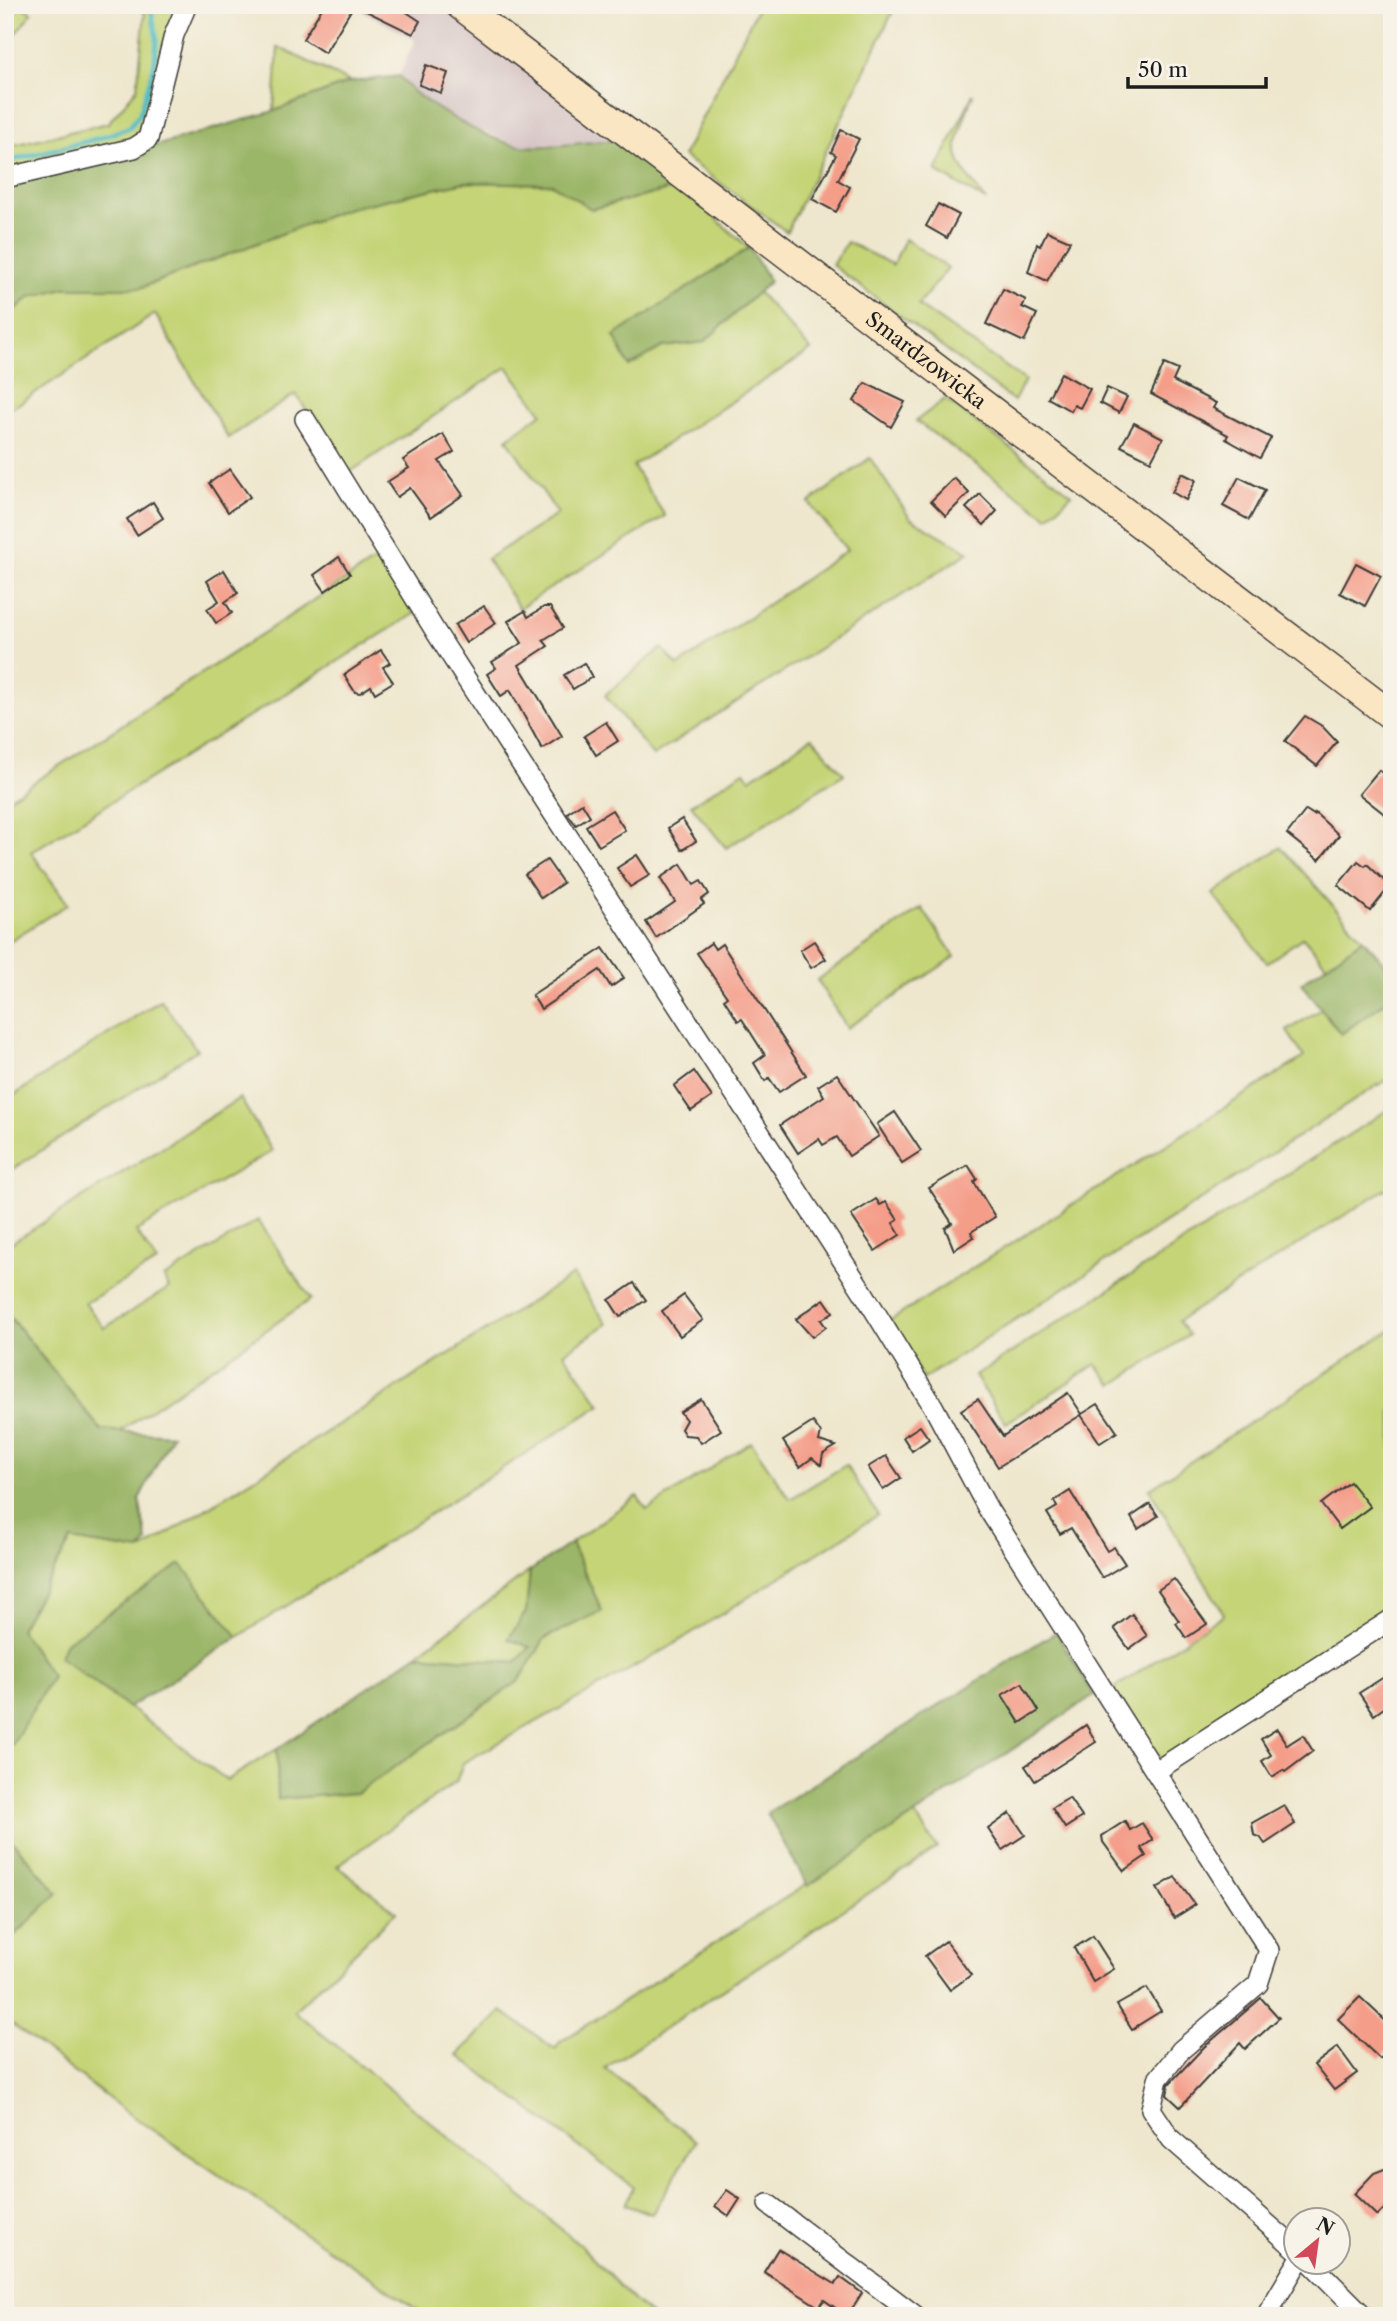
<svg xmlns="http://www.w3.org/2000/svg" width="1397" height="2321" viewBox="0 0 1397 2321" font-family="'Libre Caslon Text',serif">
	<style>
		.industrial { fill: #d2bfc1 }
		.green { fill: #c4d476; stroke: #707849; stroke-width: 2 }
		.forest { fill: #9bb667; stroke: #5c6942; stroke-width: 2 }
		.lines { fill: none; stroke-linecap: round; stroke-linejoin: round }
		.stream { stroke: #4bbac2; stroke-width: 5 }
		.building { fill: #f49e8a }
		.street-casing { stroke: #3c3a37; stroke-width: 22 }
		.secondary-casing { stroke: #3c3a37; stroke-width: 31 }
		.street { stroke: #fff; stroke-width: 19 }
		.secondary { stroke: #fbe6c4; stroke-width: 28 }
		.labels { text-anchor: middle; stroke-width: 7; stroke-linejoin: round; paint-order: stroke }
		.street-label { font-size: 21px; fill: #1c1c1c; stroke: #f7f3e8 }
	</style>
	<rect width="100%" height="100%" fill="#f7f3e8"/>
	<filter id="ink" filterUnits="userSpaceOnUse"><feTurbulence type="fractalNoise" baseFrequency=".0143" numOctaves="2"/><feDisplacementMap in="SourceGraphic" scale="14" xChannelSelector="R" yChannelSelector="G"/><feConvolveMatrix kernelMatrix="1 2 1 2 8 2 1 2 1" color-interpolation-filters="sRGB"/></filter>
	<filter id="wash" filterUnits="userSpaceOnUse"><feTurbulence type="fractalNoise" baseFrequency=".00686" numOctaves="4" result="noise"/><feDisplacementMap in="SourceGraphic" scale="28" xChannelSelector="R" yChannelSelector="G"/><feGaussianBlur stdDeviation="1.57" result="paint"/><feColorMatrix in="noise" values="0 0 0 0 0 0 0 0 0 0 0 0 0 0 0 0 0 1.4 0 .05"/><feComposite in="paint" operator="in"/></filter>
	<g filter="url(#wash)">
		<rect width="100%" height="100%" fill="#eee7cd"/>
		<polygon class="industrial" points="350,5 444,5 619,140 520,146 454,119 409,90 399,76 415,40"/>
		<g class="green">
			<polygon points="5,5 20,5 32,13 5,47"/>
			<polygon points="136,5 179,5 150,113 133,139 5,171 5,147 108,123 137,89 145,13"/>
			<polygon points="759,5 896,5 787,232 683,156"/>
			<polygon points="278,47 350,82 274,111"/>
			<path d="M 973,94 C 952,154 947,150 986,201 L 936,171 Z"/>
			<polygon points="465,182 552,184 592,209 680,187 749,248 614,336 663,347 704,342 758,292 811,350 633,466 665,516 519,608 487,559 558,514 507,439 542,413 507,367 347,474 296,394 228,438 155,314 5,413 5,318 30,297 64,288 140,288 349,208"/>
			<polygon points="905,239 948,268 918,305 1025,380 1014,401 832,265 847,242 893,265"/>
			<polygon points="945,399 1072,494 1048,517 916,421"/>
			<polygon points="870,458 910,518 969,552 653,756 605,695 662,648 678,666 847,550 809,503"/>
			<polygon points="382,556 414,614 31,852 68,904 5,944 5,801"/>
			<polygon points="812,737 844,774 726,848 691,805 744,771 750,779"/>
			<polygon points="1281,847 1363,939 1326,965 1303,937 1267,963 1213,894"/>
			<polygon points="922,908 955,957 847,1028 817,980"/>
			<polygon points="1392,997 1392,1076 923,1379 888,1322 1304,1057 1287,1031 1321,1009 1341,1034"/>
			<polygon points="161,1000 197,1050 5,1174 5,1101"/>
			<polygon points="240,1098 272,1151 136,1231 157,1262 85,1303 104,1328 169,1288 164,1278 258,1220 311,1299 119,1432 101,1430 5,1311 5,1247"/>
			<polygon points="1392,1107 1392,1185 1178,1321 1189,1335 1113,1385 1096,1364 1006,1423 975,1376"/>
			<polygon points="573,1275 607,1324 564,1353 601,1405 238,1637 180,1564 60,1657 227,1780 277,1749 278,1799 519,1681 545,1638 602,1611 571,1543 637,1496 647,1510 751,1442 790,1499 846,1465 878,1515 668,1648 463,1763 456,1782 337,1866 396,1912 294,2011 577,2242 634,2301 653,2316 427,2316 129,2114 5,2019 5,1945 58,1893 5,1833 5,1757 52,1677 20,1629 71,1540 140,1551"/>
			<polygon points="1392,1329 1392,1608 1161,1760 1112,1690 1224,1614 1149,1489"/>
			<polygon points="530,1571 526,1612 509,1638 531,1647 516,1662 416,1655"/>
			<polygon points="915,1815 937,1848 605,2068 696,2141 652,2214 625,2205 633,2187 457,2055 502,2011 555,2049 560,2042"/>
		</g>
		<g class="forest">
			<path d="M 399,76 C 417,102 489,141 521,146 C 546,149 591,141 619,140 L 680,187 L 591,209 L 552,184 L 465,182 L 349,208 L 140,288 L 64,288 L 30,297 L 5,318 L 5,186 L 91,165 L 274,111 L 350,82 Z"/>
			<polygon points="749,248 770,281 704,342 663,347 629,366 614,336"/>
			<polygon points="1363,939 1392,971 1392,997 1341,1034 1301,983"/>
			<polygon points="5,1311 101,1430 172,1435 139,1499 147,1541 140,1551 71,1540 20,1629 52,1677 5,1757"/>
			<polygon points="571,1543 602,1611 545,1638 519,1681 357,1793 278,1799 277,1749 416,1655 516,1662 530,1647 508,1639 526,1612 530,1571"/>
			<polygon points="181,1564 238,1637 128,1708 60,1657 66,1642"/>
			<polygon points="1056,1632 1094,1695 808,1886 767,1813"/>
			<polygon points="5,1833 58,1893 5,1945"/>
		</g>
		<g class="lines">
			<polyline class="stream" points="5,162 100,138 130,127 140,113 154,67 157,39 150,5"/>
		</g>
		<g id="blocks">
			<g class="building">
				<polygon points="324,5 396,5 420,21 413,34 354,5 325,53 303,39"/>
				<polygon points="426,65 448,73 441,93 419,85"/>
				<polygon points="841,130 859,139 838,180 850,187 836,212 812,199 836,155 831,152"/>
				<polygon points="938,204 959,215 947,238 926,226"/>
				<polygon points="1047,231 1070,241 1047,281 1028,272 1037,244 1040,246"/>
				<polygon points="1003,289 1026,300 1022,307 1037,314 1024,342 986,324"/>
				<polygon points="1164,364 1178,370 1173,381 1216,403 1213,408 1271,438 1260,458 1226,439 1228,435 1151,394"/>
				<polygon points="1061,373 1090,389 1080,408 1074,405 1071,411 1048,398"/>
				<polygon points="865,383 905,402 891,427 854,401"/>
				<polygon points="1107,388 1127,397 1119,413 1100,403"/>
				<polygon points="1134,423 1163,438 1151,461 1121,446"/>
				<polygon points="443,434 454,452 439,461 463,495 431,517 410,488 397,497 387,482 409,468 403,460"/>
				<polygon points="230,469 250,497 228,512 209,483"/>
				<polygon points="1182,473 1196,480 1186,500 1172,492"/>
				<polygon points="1239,477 1265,490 1249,520 1223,506"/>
				<polygon points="954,478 969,493 946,516 931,501"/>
				<polygon points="980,494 997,511 984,525 966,508"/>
				<polygon points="153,502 163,518 137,535 127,519"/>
				<polygon points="339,557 350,574 325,591 314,575"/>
				<polygon points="1356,563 1381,576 1365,606 1340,593"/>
				<polygon points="224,570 238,593 225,602 232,613 216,623 207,609 219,601 207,581"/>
				<polygon points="484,606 496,623 466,643 455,625"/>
				<polygon points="544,607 550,607 563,628 543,640 548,646 519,665 562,736 542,749 510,690 501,696 487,674 496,668 492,662 522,643 508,621 525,611 528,617"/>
				<polygon points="381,650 390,663 383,667 393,682 375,693 371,686 360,693 355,692 344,675"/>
				<polygon points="584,663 592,677 573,689 564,675"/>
				<polygon points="1305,716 1322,726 1337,742 1317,766 1285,741"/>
				<polygon points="606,722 618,741 596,755 584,736"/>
				<polygon points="1379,770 1392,780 1392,820 1359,794"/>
				<polygon points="582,803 590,816 576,825 567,813"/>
				<polygon points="612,810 625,830 599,846 586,826"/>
				<polygon points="1306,810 1314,815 1315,813 1339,835 1319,860 1287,834"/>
				<polygon points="682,819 696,841 682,850 668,828"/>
				<polygon points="637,855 650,875 630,887 617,868"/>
				<polygon points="547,860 563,883 541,898 525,874"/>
				<polygon points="1358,861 1365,866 1367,864 1390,886 1370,911 1338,885"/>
				<polygon points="681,864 694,885 701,881 709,894 701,900 704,904 656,938 646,922 675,902 660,878"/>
				<polygon points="814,941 826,959 811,968 800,950"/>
				<polygon points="711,943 715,949 722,944 806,1075 779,1092 769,1078 765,1081 754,1063 765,1055 742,1019 738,1021 724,999 727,997 697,953"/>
				<polygon points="603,948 624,978 611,987 600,970 541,1009 532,995"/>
				<polygon points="694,1071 712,1097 691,1111 674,1086"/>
				<polygon points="837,1074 879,1136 849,1156 837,1137 823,1145 819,1139 798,1153 780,1125 824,1096 818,1086"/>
				<polygon points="895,1112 921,1151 902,1163 877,1124"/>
				<polygon points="968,1165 977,1179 974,1182 995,1217 971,1232 974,1237 954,1250 945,1228 952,1223 929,1188"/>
				<polygon points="876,1199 880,1205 886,1202 898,1220 893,1223 900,1235 875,1251 851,1215"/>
				<polygon points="634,1283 646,1300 620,1317 609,1300"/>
				<polygon points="684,1295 703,1320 680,1336 662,1311"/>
				<polygon points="824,1299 833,1312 821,1320 826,1327 812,1337 796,1319"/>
				<polygon points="1068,1393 1082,1414 1098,1404 1117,1432 1100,1443 1081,1415 998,1467 961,1410 978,1399 1003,1436"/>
				<polygon points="701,1399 721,1430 701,1443 696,1436 685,1435 681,1429 686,1420 680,1412"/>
				<polygon points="813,1422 821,1433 819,1441 836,1446 823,1454 821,1465 812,1458 800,1467 783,1441"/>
				<polygon points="920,1426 929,1439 912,1451 903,1437"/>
				<polygon points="886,1456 901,1478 883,1490 868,1467"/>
				<polygon points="1350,1482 1370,1507 1340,1529 1321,1504"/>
				<polygon points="1070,1491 1107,1551 1114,1547 1125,1564 1102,1578 1071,1528 1060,1534 1047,1513 1057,1507 1054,1501"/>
				<polygon points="1150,1504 1158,1516 1138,1529 1131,1517"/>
				<polygon points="1174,1579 1207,1624 1186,1638 1176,1623 1179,1621 1158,1590"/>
				<polygon points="1132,1614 1147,1636 1129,1649 1114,1628"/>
				<polygon points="1392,1672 1392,1702 1374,1715 1359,1693"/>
				<polygon points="1022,1683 1039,1711 1020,1723 1002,1695"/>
				<polygon points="1086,1725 1096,1742 1035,1781 1025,1766"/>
				<polygon points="1277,1729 1287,1745 1303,1735 1313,1751 1285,1772 1283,1770 1272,1777 1262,1761 1271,1755 1261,1739"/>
				<polygon points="1069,1798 1082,1817 1065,1828 1052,1808"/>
				<polygon points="1284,1805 1295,1824 1265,1844 1260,1837 1254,1835 1252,1823"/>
				<polygon points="1010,1813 1025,1835 1002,1850 988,1829"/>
				<polygon points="1125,1821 1130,1830 1142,1823 1153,1840 1141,1848 1146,1856 1124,1871 1103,1842 1102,1836"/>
				<polygon points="1175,1877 1195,1905 1174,1918 1157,1888"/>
				<polygon points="1093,1936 1114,1969 1093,1982 1074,1948"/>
				<polygon points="946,1941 971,1975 950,1990 925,1956"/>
				<polygon points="1147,1988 1161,2011 1132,2029 1117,2005"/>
				<polygon points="1360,1997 1392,2027 1392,2047 1380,2059 1338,2019"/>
				<polygon points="1261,1998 1279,2018 1245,2049 1240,2043 1180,2107 1167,2095 1169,2084 1204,2047"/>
				<polygon points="1338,2047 1357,2073 1334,2090 1314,2065"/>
				<polygon points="1392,2166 1392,2201 1377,2216 1354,2194 1374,2173"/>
				<polygon points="727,2190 740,2199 729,2216 715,2206"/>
				<polygon points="778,2249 835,2284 840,2277 862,2293 847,2316 824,2300 819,2307 764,2272"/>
			</g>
		</g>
	</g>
	<g filter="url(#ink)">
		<use href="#blocks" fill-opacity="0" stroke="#3c3a37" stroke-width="2"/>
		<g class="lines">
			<g class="street-casing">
				<g id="street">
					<polyline points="5,178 134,148 148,139 174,35 187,5"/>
					<polyline points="305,419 437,634 863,1292 933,1406 988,1509 1269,1950 1258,1984 1181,2050 1158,2079 1151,2109 1171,2139 1296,2249"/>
					<polyline points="1156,1771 1392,1619"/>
					<polyline points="768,2204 916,2316"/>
					<polyline points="1310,2262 1364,2316"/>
					<polyline points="1266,2316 1298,2262"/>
				</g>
			</g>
			<g class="secondary-casing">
				<g id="secondary">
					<path id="s1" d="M 460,5 L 1392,716"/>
				</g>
			</g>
			<use href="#street" class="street"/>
			<use href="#secondary" class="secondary"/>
		</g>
	</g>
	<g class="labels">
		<g class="street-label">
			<text dy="7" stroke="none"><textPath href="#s1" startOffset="586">Smardzowicka</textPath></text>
		</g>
	</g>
	<rect width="1397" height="2321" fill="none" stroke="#f7f3e8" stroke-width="28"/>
	<g transform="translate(1317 2241) rotate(29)"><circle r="33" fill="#f7f3e8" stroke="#9f9d96" stroke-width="2"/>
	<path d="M0-5L12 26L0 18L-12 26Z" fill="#d1495b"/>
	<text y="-10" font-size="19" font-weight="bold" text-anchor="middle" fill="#1c1c1c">N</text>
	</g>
	<path d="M1128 77v10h138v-10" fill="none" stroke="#1c1c1c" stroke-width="3.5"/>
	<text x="1138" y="77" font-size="21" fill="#1c1c1c" stroke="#f7f3e8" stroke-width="5" paint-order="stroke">50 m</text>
</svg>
